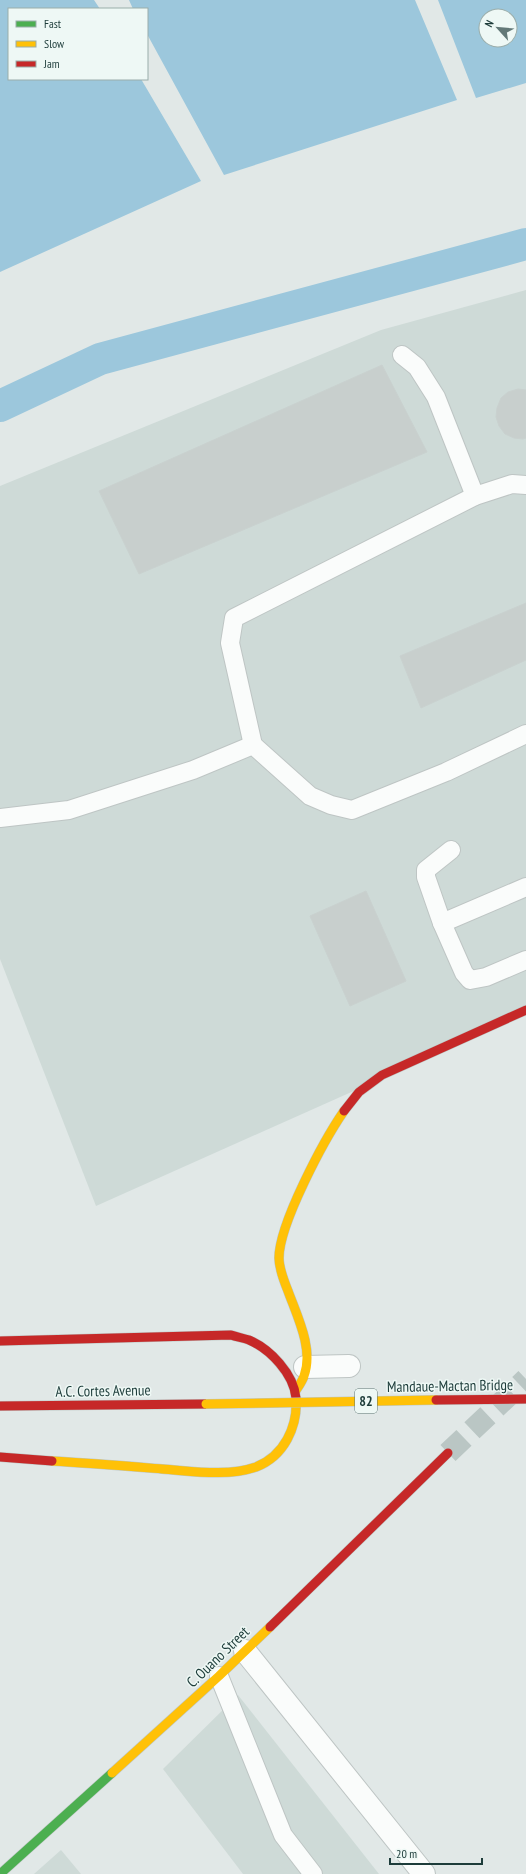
<svg xmlns="http://www.w3.org/2000/svg" width="526" height="1874" viewBox="0 0 526 1874" font-family="'PT Sans Narrow',sans-serif">
	<style>
		.built { fill: #cedad7 }
		.water { fill: #9cc7dc; fill-rule: evenodd }
		.lines { fill: none; stroke-linecap: round; stroke-linejoin: round }
		.canal { stroke: #9cc7dc; stroke-width: 32 }
		.building { fill: #c8cfcd; stroke: #c9d1cf }
		.secondary-tunnel { stroke: #bac6c4; stroke-width: 22; stroke-dasharray: 22 11; stroke-linecap: butt }
		.lane-casing { stroke: #bec5c4; stroke-width: 20 }
		.street-casing { stroke: #bec5c4; stroke-width: 24 }
		.fast-casing { stroke: #bcc6c4; stroke-width: 10 }
		.slow-casing { stroke: #bcc6c4; stroke-width: 10 }
		.jam-casing { stroke: #bcc6c4; stroke-width: 10 }
		.lane { stroke: #fafcfb; stroke-width: 18 }
		.street { stroke: #fafcfb; stroke-width: 22 }
		.fast { stroke: #4caf50; stroke-width: 9 }
		.slow { stroke: #ffc107; stroke-width: 9 }
		.jam { stroke: #c62828; stroke-width: 9 }
		.slow-bridge-casing { stroke: #bbc5c4; stroke-width: 10; stroke-linecap: butt }
		.jam-bridge-casing { stroke: #bbc5c4; stroke-width: 10; stroke-linecap: butt }
		.slow-bridge { stroke: #ffc107; stroke-width: 9 }
		.jam-bridge { stroke: #c62828; stroke-width: 9 }
		.labels { text-anchor: middle; stroke-width: 3; stroke-linejoin: round; paint-order: stroke }
		.shield { fill: #eef8f5; stroke: #5c7472; stroke-width: 1 }
		.shield-label { font-size: 14px; font-weight: bold; fill: #1d3c3a }
		.street-label { font-size: 15px; fill: #1d3c3a; stroke: #eef8f5 }
	</style>
	<rect width="100%" height="100%" fill="#e1e8e7"/>
	<g class="built">
		<polygon points="526,290 526,1014 96,1206 0,959 0,486 381,330"/>
		<polygon points="238,1695 379,1874 243,1874 163,1769"/>
		<polygon points="61,1850 81,1874 34,1874"/>
	</g>
	<g class="water">
		<polygon points="0,0 94,0 100,9 9,9 9,79 141,79 201,181 0,272"/>
		<polygon points="129,0 415,0 457,100 224,175 147,34 147,9 133,9"/>
		<path d="M 438,0 L 526,0 L 526,83 L 476,98 ZM 486,16 L 510,16 L 510,40 L 486,40 Z"/>
	</g>
	<g class="lines">
		<polyline class="canal" points="0,406 100,359 526,244"/>
	</g>
	<g class="building">
		<polygon points="382,365 427,452 139,574 99,491"/>
		<polygon points="518,389 526,390 526,438 523,439 514,438 505,434 499,426 496,417 497,408 501,398 508,392"/>
		<polygon points="526,603 526,660 421,708 400,656"/>
		<polygon points="366,891 406,981 350,1006 310,916"/>
	</g>
	<g class="lines">
		<polyline class="secondary-tunnel" points="448,1453 526,1379"/>
		<g class="lane-casing">
			<g id="lane">
				<polyline points="402,355 417,367 436,397 475,496"/>
				<polyline points="253,745 230,643 234,618 475,496 512,484 526,485"/>
				<polyline points="0,818 69,810 193,770 253,745 310,796 331,805 352,810 446,772 526,734"/>
				<polyline points="451,850 426,870 426,877 442,923 526,887"/>
				<polyline points="442,923 464,973 470,980 486,977 526,960"/>
				<polyline points="219,1676 283,1835 313,1874"/>
			</g>
		</g>
		<g class="street-casing">
			<g id="street">
				<polyline points="305,1367 349,1366"/>
				<polyline points="245,1651 424,1874"/>
			</g>
		</g>
		<g class="fast-casing">
			<polyline id="fast" points="0,1874 112,1773"/>
		</g>
		<g class="slow-casing">
			<g id="slow">
				<path d="M 295,1392 C 298,1387 302,1382 304,1376 C 314,1349 297,1316 288,1291 C 284,1281 279,1269 279,1258 C 279,1224 324,1140 344,1111"/>
				<path d="M 52,1461 C 89,1463 125,1466 162,1469 C 192,1471 227,1477 256,1467 C 284,1456 298,1427 296,1398"/>
				<polyline points="112,1773 219,1676 270,1627"/>
			</g>
		</g>
		<g class="jam-casing">
			<g id="jam">
				<polyline points="344,1111 359,1092 382,1075 526,1010"/>
				<path d="M 0,1341 L 231,1335 C 237,1337 243,1338 249,1340 C 270,1349 294,1374 296,1398"/>
				<polyline points="0,1406 206,1404"/>
				<polyline points="0,1457 52,1461"/>
				<polyline points="270,1627 448,1453"/>
			</g>
		</g>
		<use href="#lane" class="lane"/>
		<use href="#street" class="street"/>
		<use href="#fast" class="fast"/>
		<use href="#slow" class="slow"/>
		<use href="#jam" class="jam"/>
		<g class="slow-bridge-casing">
			<polyline id="slow-bridge" points="206,1404 436,1400"/>
		</g>
		<g class="jam-bridge-casing">
			<polyline id="jam-bridge" points="436,1400 526,1399"/>
		</g>
		<use href="#slow-bridge" class="slow-bridge"/>
		<use href="#jam-bridge" class="jam-bridge"/>
	</g>
	<g class="labels">
		<rect class="shield" x="355" y="1389" width="22" height="24" rx="3"/>
		<g class="shield-label">
			<text x="366" y="1406">82</text>
		</g>
		<g class="street-label">
			<text transform="translate(450 1386) rotate(-1)" y="5">Mandaue-Mactan Bridge</text>
			<text transform="translate(103 1391) rotate(-1)" y="5">A.C. Cortes Avenue</text>
			<text transform="translate(218 1657) rotate(-44)" y="5">C. Ouano Street</text>
		</g>
	</g>
	<rect x="8" y="8" width="140" height="72" fill="#eef8f5" stroke="#9aadaa"/>
	<rect x="16" y="21" width="20" height="6" fill="#4caf50" stroke="#9aadaa"/>
	<text x="44" y="28" font-size="12" fill="#1d3c3a">Fast</text>
	<rect x="16" y="41" width="20" height="6" fill="#ffc107" stroke="#9aadaa"/>
	<text x="44" y="48" font-size="12" fill="#1d3c3a">Slow</text>
	<rect x="16" y="61" width="20" height="6" fill="#c62828" stroke="#9aadaa"/>
	<text x="44" y="68" font-size="12" fill="#1d3c3a">Jam</text>
	<g transform="translate(498 28) rotate(297)"><circle r="19" fill="#eef8f5" stroke="#9aadaa"/>
	<path d="M0-3L7 15L0 10L-7 15Z" fill="#627877"/>
	<text y="-6" font-size="11" font-weight="bold" text-anchor="middle" fill="#1d3c3a">N</text>
	</g>
	<path d="M390 1858v6h92v-6" fill="none" stroke="#1d3c3a" stroke-width="2"/>
	<text x="396" y="1858" font-size="12" fill="#1d3c3a" stroke="#eef8f5" stroke-width="3" paint-order="stroke">20 m</text>
</svg>
